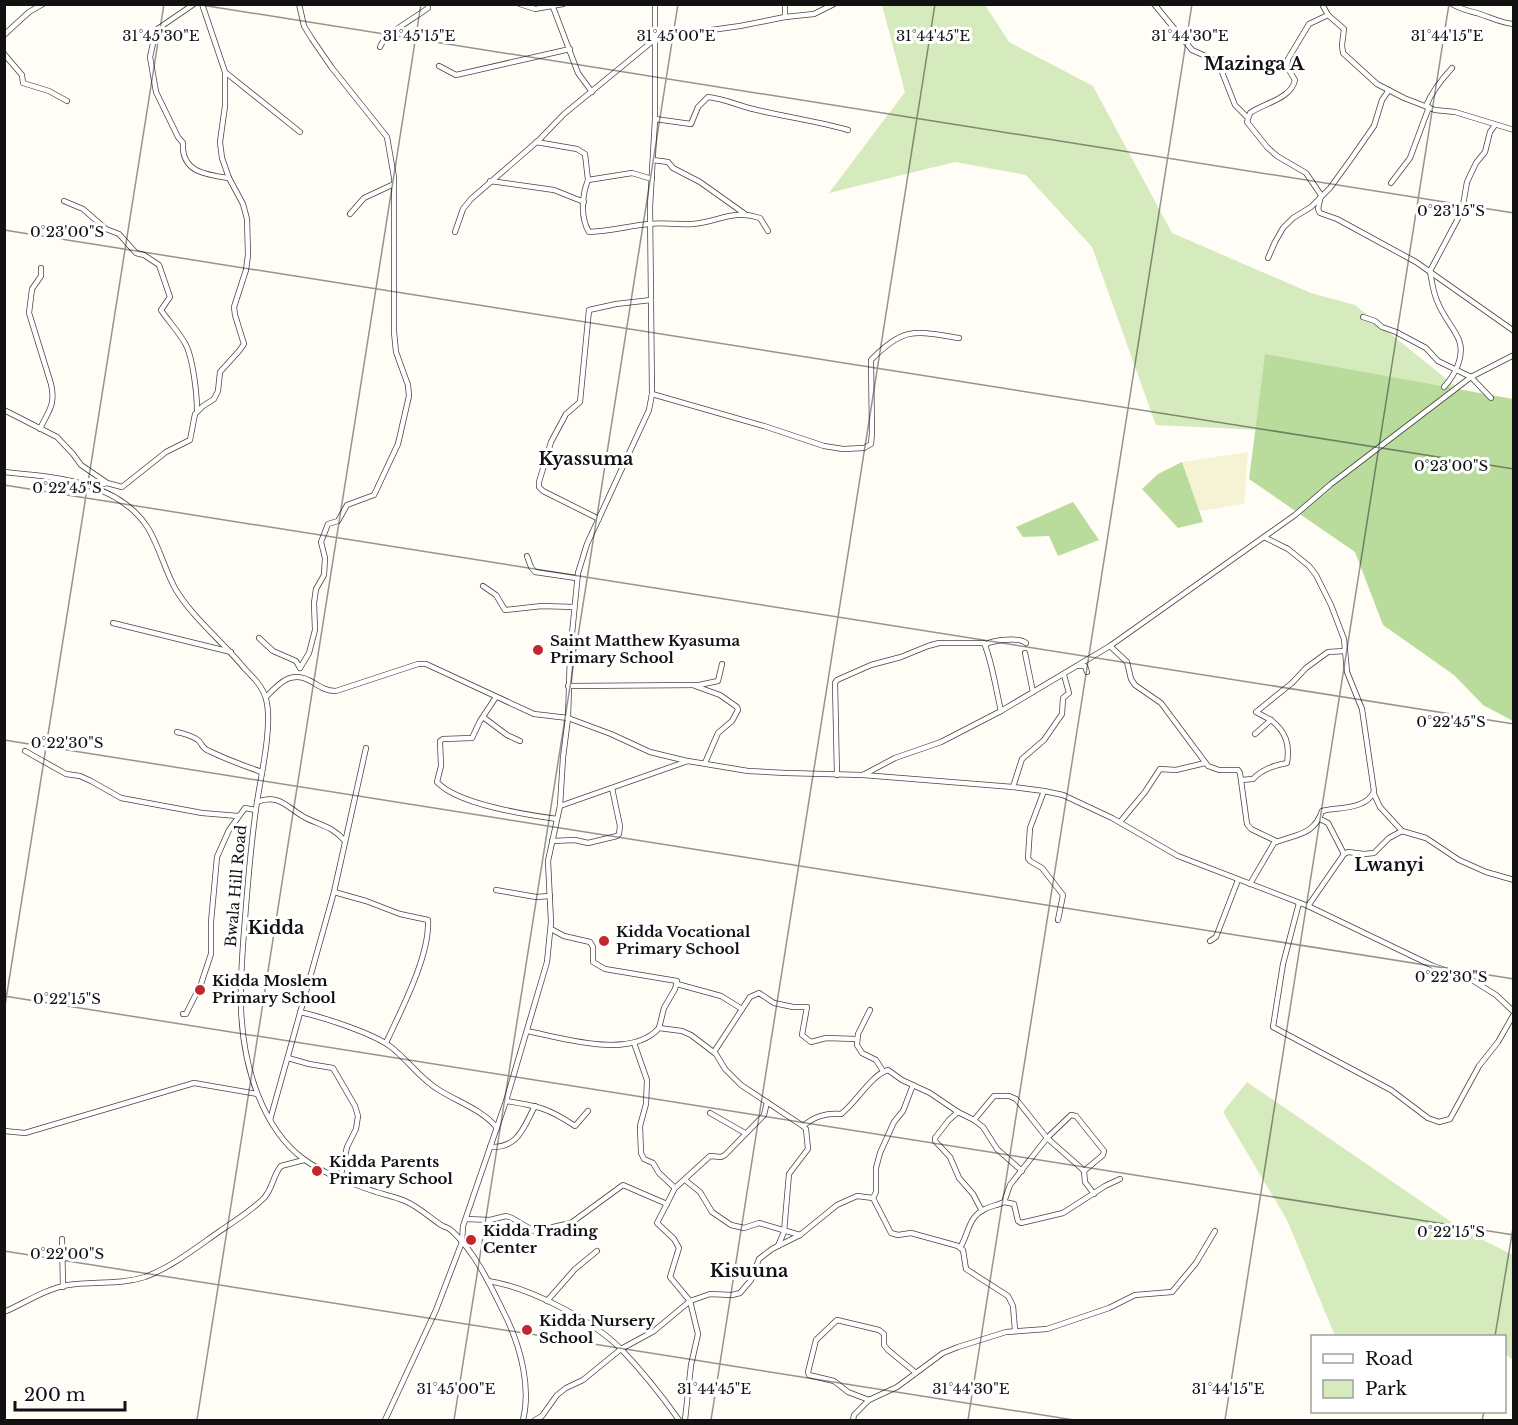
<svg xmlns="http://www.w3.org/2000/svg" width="1518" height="1425" viewBox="0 0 1518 1425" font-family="'Libre Baskerville',serif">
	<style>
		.farmland { fill: #f6f3d4 }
		.green { fill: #d5ebbd }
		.forest { fill: #b9dc9c }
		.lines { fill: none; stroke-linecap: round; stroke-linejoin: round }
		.minor-casing { stroke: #444; stroke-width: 6 }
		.minor { stroke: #fff; stroke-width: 4.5 }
		.ticks { fill: none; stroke: #111; stroke-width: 1.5; stroke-opacity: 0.45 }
		.poi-dot { fill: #c4262e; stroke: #fff; stroke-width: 2 }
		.labels { text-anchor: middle; stroke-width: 6; stroke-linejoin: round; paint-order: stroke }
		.poi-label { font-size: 15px; font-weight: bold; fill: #111; stroke: #fff; text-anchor: start }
		.street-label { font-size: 15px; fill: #111; stroke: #fff }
		.quarter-label { font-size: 18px; font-weight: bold; fill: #111; stroke: #fff }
		.ticks-label { font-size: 15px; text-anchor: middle; fill: #111; stroke: #fff; stroke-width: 6; stroke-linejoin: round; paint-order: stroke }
	</style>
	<rect width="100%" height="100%" fill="#fffdf5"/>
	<polygon class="farmland" points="1248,452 1244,504 1199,511 1182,462"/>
	<g class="green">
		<polygon points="882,5 985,5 1009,42 1093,86 1172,233 1311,293 1355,305 1513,433 1324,433 1156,425 1092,247 1026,175 955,162 829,193 905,92"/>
		<polygon points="1247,1082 1463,1230 1513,1255 1513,1360 1505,1354 1504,1336 1335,1336 1287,1220 1223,1112"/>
	</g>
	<g class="forest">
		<polygon points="1265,354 1513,399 1513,721 1483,705 1454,675 1383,625 1355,552 1249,479"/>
		<polygon points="1182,462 1203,522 1178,528 1142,489 1158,474"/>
		<polygon points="1073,502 1099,540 1058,556 1049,536 1023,537 1016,527"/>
	</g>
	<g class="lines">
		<g class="minor-casing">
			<g id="minor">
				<path d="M 194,4 L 156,30 L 150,57 L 156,92 L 178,137 L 183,143 C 181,172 206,175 229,178"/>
				<polyline points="299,4 304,26 312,39 332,68 387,137 394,177 394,332 396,352 408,385 409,396 398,444 374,495 347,505 338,521 328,524 321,542 325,558 324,575 316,589 314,603 315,630 309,653 300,668"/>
				<polyline points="520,4 535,9 563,4"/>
				<polyline points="1154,4 1192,50 1212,59 1220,67 1235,105 1247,117"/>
				<polyline points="1322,4 1328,15 1344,29 1342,45 1343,53 1377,84 1404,98 1435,110 1455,112 1514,130"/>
				<path d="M 1452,4 C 1462,10 1470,11 1480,14 C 1492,18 1501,23 1514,24"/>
				<polyline points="553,7 578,73 592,92"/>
				<path d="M 1328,15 L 1309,24 L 1288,59 L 1287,67 L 1295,80 C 1291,99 1264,103 1250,113 L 1247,122 L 1267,147 L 1277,156 L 1306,173 L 1321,195 L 1318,209 L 1320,213 L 1337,219 L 1416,262 L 1514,331"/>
				<polyline points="785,17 785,4"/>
				<polyline points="654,30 668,36 740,26 785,17 814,14 834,4"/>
				<polyline points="4,35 29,12 43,4"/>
				<path d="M 380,47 C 385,33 414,19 428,8 L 428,4"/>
				<polyline points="4,54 22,75 23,83 49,91 67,101"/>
				<polyline points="439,66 456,75 570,49"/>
				<polyline points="225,72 300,132"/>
				<path d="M 1426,106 C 1432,91 1441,80 1452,68"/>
				<path d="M 655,119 L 691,124 L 698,107 L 708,97 C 725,99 737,105 753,109 C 785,117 817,121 848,130"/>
				<polyline points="536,142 577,149 585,154 588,180"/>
				<polyline points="653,160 668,162 673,168 700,182 745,214"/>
				<path d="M 652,179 L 632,173 L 588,180 C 582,195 580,217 589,232 C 609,231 629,226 649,224 C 663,222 677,225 692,224 C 719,222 731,209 760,218 L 768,231"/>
				<polyline points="490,181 554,190 584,202"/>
				<polyline points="1391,183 1410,158 1429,107"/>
				<path d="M 64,201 L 83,209 L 106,229 L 119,234 L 136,253 L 144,255 L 159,265 L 170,297 L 161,310 C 169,322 179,332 186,345 C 193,359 197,394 197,410"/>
				<polyline points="350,214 364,198 394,184"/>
				<polyline points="455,232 463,209 471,199 539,140 564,114 654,40"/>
				<polyline points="1268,258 1275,242 1283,228 1293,218 1311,207 1330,188 1351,159 1374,126 1382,100 1389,90"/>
				<polyline points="1363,317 1375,321 1382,327 1396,332 1426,348 1438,361 1471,377 1491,398"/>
				<path d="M 1444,387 C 1455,375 1465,356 1459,340 C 1454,328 1443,316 1438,303 C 1433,293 1432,282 1430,271 L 1462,211 L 1467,182 L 1476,163 L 1485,152 L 1490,132 L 1495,125"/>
				<path d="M 652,394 L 764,426 L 824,446 L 843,449 L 864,448 L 871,444 L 872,433 L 871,360 C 904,326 915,331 959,338"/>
				<polyline points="4,410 57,437 73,454 81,465 106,482"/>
				<path d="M 40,429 C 48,411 56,406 51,384 L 29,313 L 32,289 L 41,276 L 41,268"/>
				<path d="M 4,472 C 55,477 118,481 148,528 C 160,548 165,571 176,590 C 193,618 224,643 245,669 C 253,677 263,687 266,699 C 273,724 261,776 257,802 C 251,841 248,880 245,919 C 240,979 235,1037 258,1095 C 283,1158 316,1171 376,1192 C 386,1195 396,1197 405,1201 C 419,1207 429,1217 441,1225 C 448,1229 446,1226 452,1231 C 477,1254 492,1289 507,1319 C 521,1349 531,1388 523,1420"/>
				<polyline points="94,487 107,483 122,487 166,452 190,440 195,414 203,406 214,399 218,391 220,372 239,351 244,344 235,315 234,307 246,270 248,255 247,219 243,204 229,178 222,158 220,142 225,106 225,72 202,4"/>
				<polyline points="599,519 543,491 539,487 539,482 551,442 566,414 580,402 589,310 616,304 651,300"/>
				<polyline points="527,556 531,567 535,572 576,578"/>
				<polyline points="483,586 496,595 505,610 542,606 574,607"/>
				<polyline points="113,623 231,652"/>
				<polyline points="259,638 273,651 296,661 300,668"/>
				<polyline points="1110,646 1127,662 1131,679 1135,685 1161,703 1208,766 1219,770 1238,770 1240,773 1247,824 1251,829 1276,841"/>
				<path d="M 986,648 L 986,644 C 995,640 1019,637 1026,643"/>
				<polyline points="1025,653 1033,692"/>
				<polyline points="1078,666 1085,666 1087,672"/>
				<polyline points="568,686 699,685 718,681 722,664"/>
				<polyline points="695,686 720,695 737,707 738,710 732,721 718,733 705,763"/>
				<path d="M 266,697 C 281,681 293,669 314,683 C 322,688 327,691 336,691 L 418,664 L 426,664 L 534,714 L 568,718 L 611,734 L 650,752 L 687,761"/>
				<path d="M 496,697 L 480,721 L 472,738 L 443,739 L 440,741 L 441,766 L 437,782 C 457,804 527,815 557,819"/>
				<polyline points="483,717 507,735 520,741"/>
				<path d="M 177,732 C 184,734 194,736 199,741 C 203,746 203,749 209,751 C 226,759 244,766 262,772"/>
				<polyline points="1255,734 1271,720 1256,712 1292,683 1306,668 1328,652 1345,651"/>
				<polyline points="25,751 66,774 80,776 91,781 121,798 202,813 238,816"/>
				<path d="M 837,775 L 835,683 L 837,680 L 871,665 L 901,657 L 928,646 L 939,643 L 984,643 C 992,661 996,690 1001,711"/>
				<polyline points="863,775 895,758 941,742 1001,711 1110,646 1295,515 1331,484 1471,377 1514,355"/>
				<path d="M 1241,780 L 1253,779 C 1261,770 1275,765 1287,763 C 1290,744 1286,732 1271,720"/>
				<polyline points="1013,787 1022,759 1044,740 1062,714 1063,698 1069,693 1064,675"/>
				<polyline points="1044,791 1030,828 1028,858 1030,861 1042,868 1063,895 1058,920"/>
				<polyline points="1374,794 1380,807 1402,831 1426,838 1459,860 1486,872 1514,880"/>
				<path d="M 257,802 C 278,793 288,808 304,817 C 321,826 332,826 345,841"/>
				<polyline points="560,806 688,761 748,771 786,773 863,775 1013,787 1044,791 1063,795 1112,818 1178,856 1308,906 1433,966 1469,978 1496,995 1514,1012"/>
				<polyline points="1320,819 1328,823 1344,854"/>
				<polyline points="1120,822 1145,792 1160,769 1176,770 1205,763"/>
				<polyline points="552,841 575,840 588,843 617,836 619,834 620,826 612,788"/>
				<path d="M 1250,884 L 1274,843 C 1295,834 1314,836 1322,811 C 1337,807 1367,810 1374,791 L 1362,709 L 1347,672 L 1344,639 L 1331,605 L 1316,575 L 1309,566 L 1288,549 L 1264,537"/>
				<polyline points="496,890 536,897 550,896"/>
				<path d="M 334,892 L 366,901 L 400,914 L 428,920 C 430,956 401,1010 386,1043"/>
				<polyline points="1299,903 1283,964 1273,1027 1391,1090 1428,1118 1439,1122 1450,1119 1479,1066 1498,1042 1514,1014"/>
				<polyline points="1308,906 1344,854 1348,852 1364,854 1374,853 1389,838 1402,831"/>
				<polyline points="551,929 564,936 590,942 593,947 593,962 605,969 677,981 675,989 664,1008 659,1028"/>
				<polyline points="1210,941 1216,937 1238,880"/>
				<polyline points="677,984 721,996 742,1009"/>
				<polyline points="870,1010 858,1034 857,1045 862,1053 876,1060 883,1071"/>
				<path d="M 300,1012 C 322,1017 373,1033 391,1047 C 408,1060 420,1079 439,1090 C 458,1102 483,1110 497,1128"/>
				<polyline points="183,1014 186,1014 201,984 211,954 211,922 217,857 229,830 245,808 256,810"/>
				<path d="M 527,1031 C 563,1038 631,1060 659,1028 L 682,1031 L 691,1035 L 716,1054 L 725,1069 L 741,1085 L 803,1126 L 806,1129 L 808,1149 L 789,1174 L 784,1232 L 778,1246"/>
				<polyline points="634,1043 647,1080 646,1104 640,1126 641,1153 644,1159 653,1163 659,1173 675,1188"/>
				<polyline points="714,1052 750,997 759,993 774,1003 793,1007 807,1007 802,1035 811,1042 826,1038 856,1039"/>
				<polyline points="288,1058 309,1064 333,1068 355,1106 358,1116 356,1129 347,1147 340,1179"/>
				<path d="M 506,1101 C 538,1106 548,1108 575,1126 L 588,1111"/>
				<polyline points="958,1112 949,1120 935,1138 935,1141 950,1157 959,1178 973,1194 982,1211"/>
				<polyline points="710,1113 745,1133"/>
				<polyline points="270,1120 334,892 366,748"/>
				<polyline points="974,1120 994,1096 1009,1096 1016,1099 1047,1138 1080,1167 1084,1171 1085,1182 1094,1194"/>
				<path d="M 803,1126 C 815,1116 826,1113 841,1114 C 856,1103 871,1075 888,1070 L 902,1080 L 930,1093 L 958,1112 L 974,1120 L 983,1127 L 997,1149 L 1022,1171"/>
				<polyline points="4,1131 25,1133 194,1083 257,1094"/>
				<path d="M 490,1147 C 519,1148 523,1128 535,1106"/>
				<polyline points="685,1180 700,1192 712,1212 731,1225 744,1228 759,1223 800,1235"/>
				<polyline points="873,1198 891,1233 898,1235 911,1233 958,1246 963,1250 966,1269 1008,1296 1013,1306 1015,1330"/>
				<polyline points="1004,1202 1014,1204 1018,1221 1021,1223 1063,1213 1105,1186 1120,1179"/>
				<polyline points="466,1219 490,1220 506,1216 512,1218 539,1234 553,1227 571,1223 623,1185 667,1204"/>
				<polyline points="62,1239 63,1287"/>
				<path d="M 960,1248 C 969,1233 968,1217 985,1209 C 991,1206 998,1205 1004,1202 L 1010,1185 L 1047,1138 L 1071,1115 L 1076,1116 L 1104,1151 L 1103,1155 L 1084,1171"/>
				<path d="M 488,1281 C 529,1287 592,1320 621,1349 C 642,1371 662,1396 679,1420"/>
				<polyline points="547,1301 575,1269 597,1251"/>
				<path d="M 4,1312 C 25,1303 45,1289 68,1285 C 94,1281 120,1285 145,1277 C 172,1267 197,1247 220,1231 C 235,1221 251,1211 264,1198 C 273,1188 273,1175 281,1166 L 304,1160"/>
				<polyline points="916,1373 888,1350 884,1345 884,1334 879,1330 837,1320 816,1340 808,1372 809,1375 834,1381 848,1392 869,1400 897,1387 943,1353 958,1347 1006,1332 1047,1329 1109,1308 1135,1295 1172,1292 1196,1263 1215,1231"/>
				<polyline points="385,1420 436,1310 462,1242 463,1226 506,1101 547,962 551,922 548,861 560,806 563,758 568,718 570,654 578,573 587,544 649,410 652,394 650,207 655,119 655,4"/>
				<polyline points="535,1420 542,1416 557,1395 566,1388 583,1380 621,1349 654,1331 690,1301 710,1294 732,1295 740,1293 751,1280 759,1259 772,1249 800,1235 837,1205 857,1196 873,1198 876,1192 876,1168 880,1153 894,1122 903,1111 913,1085"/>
				<polyline points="685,1420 691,1365 698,1334 690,1301 670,1277 679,1248 674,1239 657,1223 675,1188 710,1156 721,1157 725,1155 764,1115 767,1102"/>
				<polyline points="853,1420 854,1415 869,1400"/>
			</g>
		</g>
		<use href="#minor" class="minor"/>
	</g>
	<path class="ticks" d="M 195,4 L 1514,213M 4,230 L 1514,469M 4,485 L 1514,724M 4,740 L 1514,979M 4,996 L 1514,1235M 4,1012 L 164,4M 4,1251 L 1074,1420M 1495,1336 L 1514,1222M 197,1420 L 421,4M 454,1420 L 678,4M 711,1420 L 935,4M 968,1420 L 1192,4M 1225,1420 L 1449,4M 1482,1420 L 1484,1412"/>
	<g class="poi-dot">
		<circle cx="538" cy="650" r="6"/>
		<circle cx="604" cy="941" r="6"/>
		<circle cx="200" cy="990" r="6"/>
		<circle cx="317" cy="1171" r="6"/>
		<circle cx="471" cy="1240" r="6"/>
		<circle cx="527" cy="1330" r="6"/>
	</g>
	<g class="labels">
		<g class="poi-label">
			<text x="550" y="646">Saint Matthew Kyasuma<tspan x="550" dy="17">Primary School</tspan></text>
			<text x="616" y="937">Kidda Vocational<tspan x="616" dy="17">Primary School</tspan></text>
			<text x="212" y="986">Kidda Moslem<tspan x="212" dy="17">Primary School</tspan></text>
			<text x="329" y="1167">Kidda Parents<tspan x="329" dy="17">Primary School</tspan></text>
			<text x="483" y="1236">Kidda Trading<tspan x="483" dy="17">Center</tspan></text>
			<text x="539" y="1326">Kidda Nursery<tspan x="539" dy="17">School</tspan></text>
		</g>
		<g class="street-label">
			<text transform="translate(236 886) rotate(-85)" y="5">Bwala Hill Road</text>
		</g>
		<g class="quarter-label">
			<text x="1254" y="70">Mazinga A</text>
			<text x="586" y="465">Kyassuma</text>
			<text x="1389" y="871">Lwanyi</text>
			<text x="276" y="934">Kidda</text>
			<text x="749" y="1277">Kisuuna</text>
		</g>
	</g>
	<g class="ticks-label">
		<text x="161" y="41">31°45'30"E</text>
		<text x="419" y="41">31°45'15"E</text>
		<text x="676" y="41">31°45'00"E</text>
		<text x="933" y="41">31°44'45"E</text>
		<text x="1190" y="41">31°44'30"E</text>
		<text x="1447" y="41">31°44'15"E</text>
		<text x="1451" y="216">0°23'15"S</text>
		<text x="67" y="237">0°23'00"S</text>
		<text x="1451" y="471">0°23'00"S</text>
		<text x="67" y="493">0°22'45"S</text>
		<text x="1451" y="727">0°22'45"S</text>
		<text x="67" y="748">0°22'30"S</text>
		<text x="1451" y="982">0°22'30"S</text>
		<text x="67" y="1004">0°22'15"S</text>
		<text x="1451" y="1237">0°22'15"S</text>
		<text x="67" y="1259">0°22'00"S</text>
		<text x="456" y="1394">31°45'00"E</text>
		<text x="714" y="1394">31°44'45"E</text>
		<text x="971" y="1394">31°44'30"E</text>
		<text x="1228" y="1394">31°44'15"E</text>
	</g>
	<rect width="1518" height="1425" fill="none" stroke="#111111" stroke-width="12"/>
	<rect x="1311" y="1335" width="195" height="78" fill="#ffffff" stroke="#a0a0a0" stroke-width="1.5"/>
	<rect x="1323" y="1354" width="30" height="9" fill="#ffffff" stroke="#a0a0a0" stroke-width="1.5"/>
	<text x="1365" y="1365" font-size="18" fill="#111111">Road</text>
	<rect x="1323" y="1380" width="30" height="18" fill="#d5ebbd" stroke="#a0a0a0" stroke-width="1.5"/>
	<text x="1365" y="1395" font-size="18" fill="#111111">Park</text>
	<path d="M15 1401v9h110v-9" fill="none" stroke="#111111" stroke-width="3"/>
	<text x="24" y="1401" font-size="18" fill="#111111" stroke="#ffffff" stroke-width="4.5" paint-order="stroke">200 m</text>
</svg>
